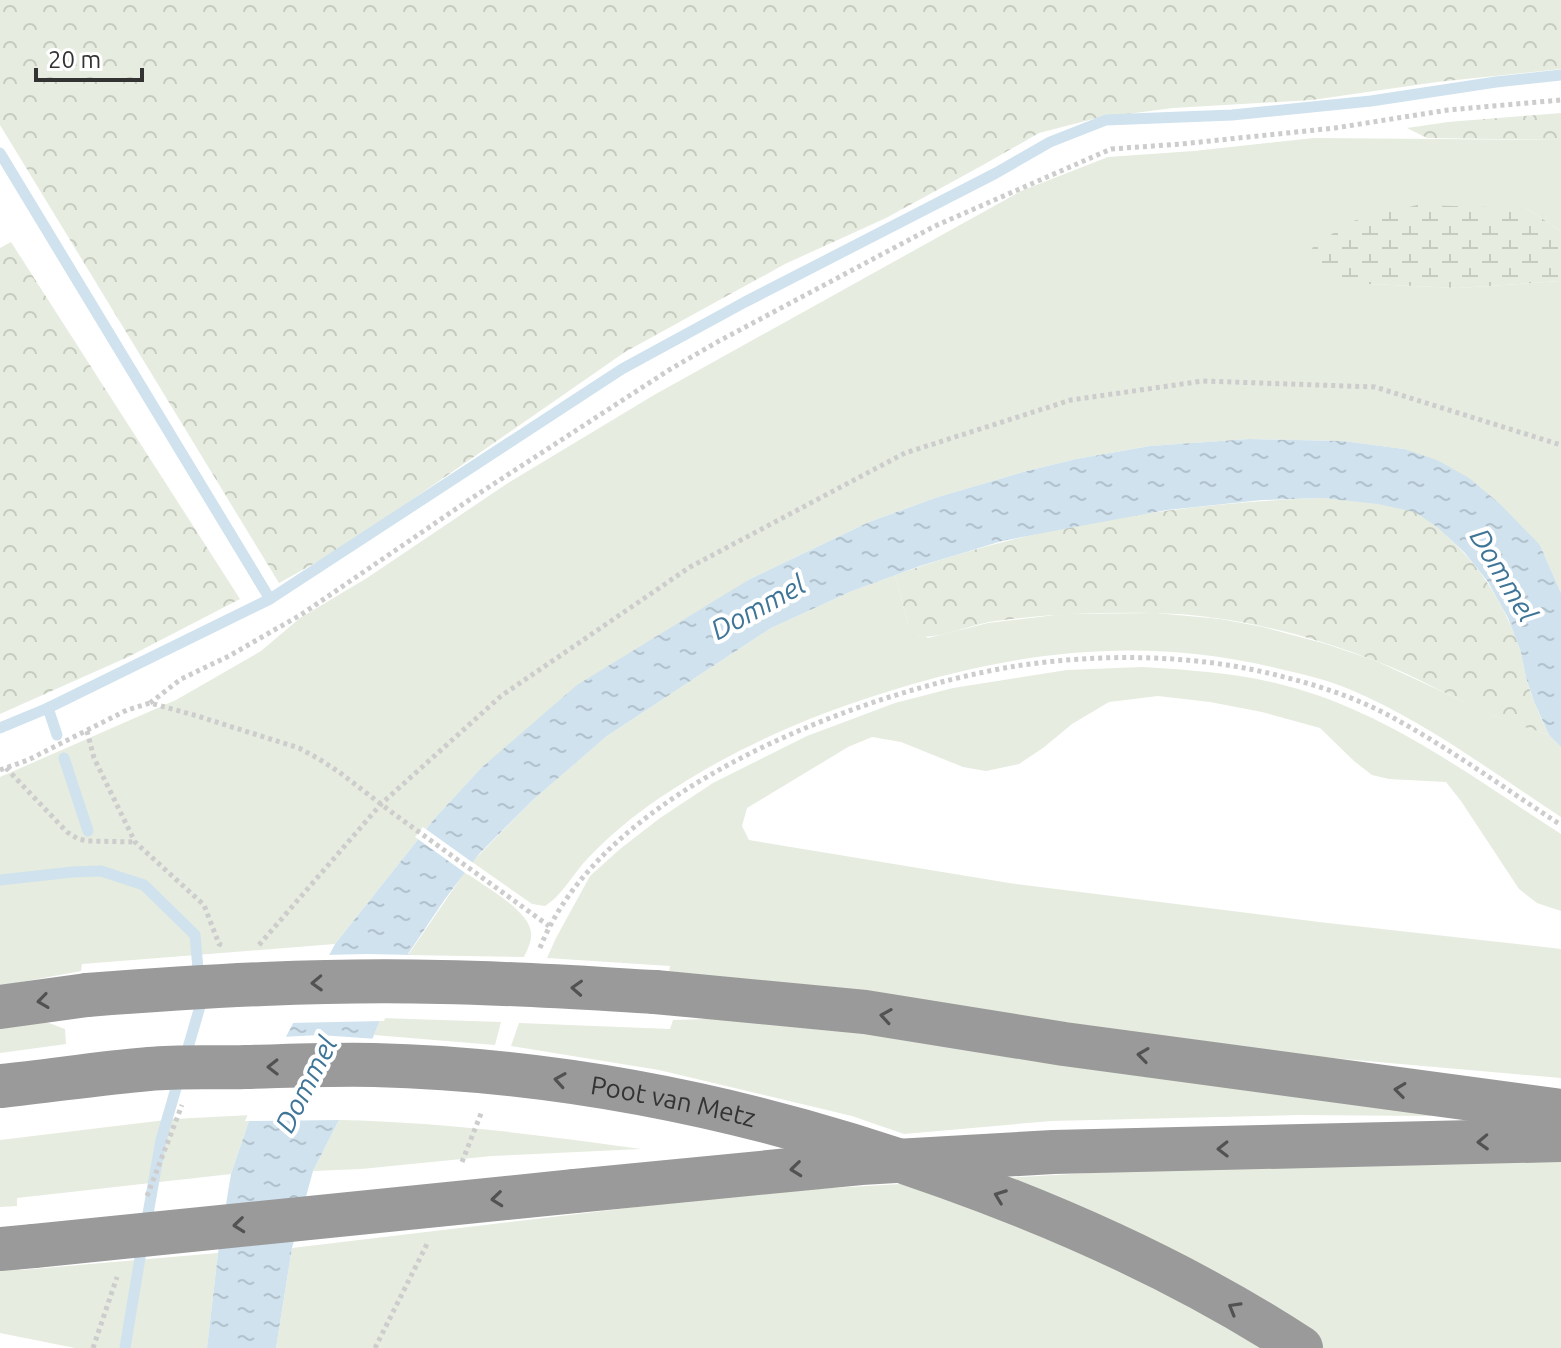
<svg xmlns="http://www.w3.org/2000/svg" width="1561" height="1348" viewBox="0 0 1561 1348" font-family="Ubuntu,sans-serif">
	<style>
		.grass { fill: #e6ecdf }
		.forest { fill: url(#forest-crowns) }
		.wetland { fill: url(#wetland-marsh) }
		.water { fill: url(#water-ripples) }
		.pier { fill: #fff }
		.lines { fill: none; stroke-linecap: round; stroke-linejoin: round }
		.stream { stroke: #cfe2ee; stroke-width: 11 }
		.path { stroke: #cdcdcd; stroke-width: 5; stroke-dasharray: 4 4; stroke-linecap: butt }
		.highway { stroke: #9a9a9a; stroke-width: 44 }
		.highway-bridge { stroke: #9a9a9a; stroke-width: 44 }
		.oneway { stroke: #525252 }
		.labels { text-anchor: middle; stroke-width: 8; stroke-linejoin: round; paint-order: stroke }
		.street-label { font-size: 26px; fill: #333; stroke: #fff }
		.water-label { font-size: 28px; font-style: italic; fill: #3f7597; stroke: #fff }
	</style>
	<defs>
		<pattern id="forest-crowns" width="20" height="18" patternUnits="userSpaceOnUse" patternTransform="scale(2)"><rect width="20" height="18" fill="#e6ecdf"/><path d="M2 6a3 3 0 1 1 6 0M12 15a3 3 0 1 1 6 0" fill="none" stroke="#c6cbc0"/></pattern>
		<pattern id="wetland-marsh" width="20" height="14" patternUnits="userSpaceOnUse" patternTransform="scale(2)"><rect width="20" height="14" fill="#e6ecdf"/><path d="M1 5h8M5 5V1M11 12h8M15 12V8" fill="none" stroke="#c6cbc0"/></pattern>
		<pattern id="water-ripples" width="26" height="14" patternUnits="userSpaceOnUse" patternTransform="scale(2)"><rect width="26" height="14" fill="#cfe2ee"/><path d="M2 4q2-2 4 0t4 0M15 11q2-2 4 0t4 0" fill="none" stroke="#b2c2cd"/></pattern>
	</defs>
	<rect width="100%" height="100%" fill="#fff"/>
	<g class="grass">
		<polygon points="1314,138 1561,140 1561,231 1526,208 1369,284 1459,288 1561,281 1561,593 1540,545 1404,449 1343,441 1249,439 1150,446 1076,459 1023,472 938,497 869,522 750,579 480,769 435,818 335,944 82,964 81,971 0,986 0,777 176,700 261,651 300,618 367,578 508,483 654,395 1021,191 1108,157 1194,151"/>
		<path d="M 895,575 L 908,624 L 928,638 L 988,623 L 1064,614 L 1156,613 L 1220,619 L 1263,627 L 1326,644 L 1376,661 L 1497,717 L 1549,735 L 1561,747 L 1561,817 C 1492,772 1425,721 1349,689 C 1327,680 1303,674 1280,669 C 1146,636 1023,650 893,690 C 810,715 730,750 658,799 C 633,816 610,835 589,857 C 574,872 563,895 545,906 L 532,904 L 472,862 L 534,799 L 607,736 L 771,628 L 852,591 Z"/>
		<path d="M 1142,667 C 1190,670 1240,673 1287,686 C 1387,712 1475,779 1561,834 L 1561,911 L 1537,903 L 1519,889 L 1461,801 L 1446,782 L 1389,779 L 1372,775 L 1354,761 L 1320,728 L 1262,712 L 1210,702 L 1158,696 L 1109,702 L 1072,724 L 1043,748 L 1019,764 L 986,771 L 963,767 L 901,742 L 872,737 L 848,747 L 747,808 L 742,826 L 749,840 L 1009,883 L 1319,922 L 1561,949 L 1561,1078 L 1163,1043 L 669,973 L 670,966 L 547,958 L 556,938 L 590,876 L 620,849 L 660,818 L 713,783 L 807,736 L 895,703 L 953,688 L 1067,670 Z"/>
		<path d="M 465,872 C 483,886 528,909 531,932 C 532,941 528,949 524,957 L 408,955 Z"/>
		<polygon points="0,1014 30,1016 65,1029 66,1044 0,1053"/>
		<polygon points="775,1017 1431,1106 1431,1116 1298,1115 1051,1121 904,1134 852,1116 659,1070 511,1046 519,1023 670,1029 673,1020"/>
		<polygon points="381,1018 501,1022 495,1045 374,1035"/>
		<polygon points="251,1115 231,1174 17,1198 17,1206 0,1207 0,1140 174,1119"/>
		<path d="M 339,1120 C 440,1122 541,1135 641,1149 L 492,1156 L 361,1169 L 313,1171 Z"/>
		<polygon points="1561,1159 1561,1348 276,1348 292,1248 763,1192 1299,1161"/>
		<polygon points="218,1253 207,1348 75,1348 0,1333 0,1265 21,1270"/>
	</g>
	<g class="forest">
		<polygon points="0,0 1561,0 1561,69 1437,82 1312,100 1173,108 1097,118 1039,133 983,165 886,218 785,264 625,352 344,547 279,583 0,125"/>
		<polygon points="1561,113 1561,140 1427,138 1407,128 1448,122"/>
		<polygon points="11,242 240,599 128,657 0,714 0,248"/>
		<path d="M 1322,498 C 1350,501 1388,502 1413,511 C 1428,516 1441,531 1452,541 C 1483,570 1506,608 1520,649 C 1523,658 1524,669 1526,678 C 1532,698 1540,717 1549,735 C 1532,729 1514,724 1497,717 C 1456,700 1418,677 1376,661 C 1306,634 1229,614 1152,613 C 1098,612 1043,614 989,622 C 963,627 939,640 913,636 L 908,624 L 895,575 C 1031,526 1178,503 1322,498 Z"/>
	</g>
	<polygon class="wetland" points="1417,205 1526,208 1561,231 1561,281 1459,288 1369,284 1322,274 1312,248 1349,222"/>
	<polygon class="water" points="1249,439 1343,441 1404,449 1437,460 1469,478 1500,504 1540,545 1561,593 1561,747 1549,735 1535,704 1526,678 1521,652 1508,618 1488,582 1464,552 1437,527 1415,512 1378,504 1322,498 1262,500 1167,510 1069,528 1002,541 920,566 852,591 771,628 607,736 534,799 479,854 445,899 408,954 410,954 381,1018 339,1120 313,1171 292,1248 276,1348 207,1348 218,1253 231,1174 251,1115 280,1048 335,944 435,818 480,769 577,685 750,579 869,522 938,497 1023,472 1076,459 1150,446"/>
	<g class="pier">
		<polygon points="423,827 476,865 468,875 415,837"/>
		<polygon points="324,955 367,954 414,955 384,1021 289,1023"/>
		<polygon points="320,1035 377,1039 343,1120 245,1121 281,1037"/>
	</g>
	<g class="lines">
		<g class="stream">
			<polyline points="0,153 270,599"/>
			<polyline points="48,708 57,735"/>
			<polyline points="0,728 48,708 270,599 622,369 745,302 996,173 1050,142 1106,120 1232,115 1371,101 1496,82 1561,75"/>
			<polyline points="64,758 88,831"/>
			<polyline points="0,880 73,872 101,871 144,885 195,935 199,980"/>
			<polyline points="185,1058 201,1003 201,997"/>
			<polyline points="146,1225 161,1140 179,1078"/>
			<polyline points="125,1348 142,1246"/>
		</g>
		<g class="path">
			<polyline points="150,703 181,679 229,656 302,614 472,498 669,370 719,341 935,226 1111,149 1181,144 1335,128 1448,110 1561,100"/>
			<polyline points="87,731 94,758 135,842 204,905 219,944 222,945"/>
			<polyline points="6,768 67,832 78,839 88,841 135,842"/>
			<polyline points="0,770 28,760 127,710 150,703 194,715 299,748 319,759 339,772 390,811 549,926"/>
			<polyline points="259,945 381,804 501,696 690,567 905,453 1071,400 1203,381 1375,387 1561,445"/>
			<path d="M 540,948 C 602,789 860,692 1016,666 C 1101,653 1197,654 1280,676 C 1317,685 1354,697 1388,715 C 1448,747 1504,788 1561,825"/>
			<polyline points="462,1162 482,1111"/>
			<polyline points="147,1196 182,1105"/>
			<polyline points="93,1348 117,1277"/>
			<polyline points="375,1348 427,1244"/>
		</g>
		<g class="highway">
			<polyline points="655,992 865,1012 1064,1044 1561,1111"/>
			<polyline points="0,1007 87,995"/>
			<polyline points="575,1191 861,1163 1053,1152 1561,1140"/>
			<polyline points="0,1249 34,1246"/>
		</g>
		<g class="highway-bridge">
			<path d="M 87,995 C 204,986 323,979 441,982 C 512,983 584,988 655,992"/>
			<path id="s1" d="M 1,1086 C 50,1081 100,1073 149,1069 C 181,1066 213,1068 245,1067 C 288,1066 331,1064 374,1065 C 569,1070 763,1111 947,1177 C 1070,1221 1191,1276 1301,1348"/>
			<polyline points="34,1246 575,1191"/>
		</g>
	</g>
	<defs><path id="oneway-chevron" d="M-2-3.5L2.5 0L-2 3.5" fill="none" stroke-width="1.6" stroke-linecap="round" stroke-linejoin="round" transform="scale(2)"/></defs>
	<g class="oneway">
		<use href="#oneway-chevron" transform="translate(317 983) rotate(178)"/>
		<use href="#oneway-chevron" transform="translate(577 988) rotate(-177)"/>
		<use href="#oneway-chevron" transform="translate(43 1001) rotate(172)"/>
		<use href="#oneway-chevron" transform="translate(886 1016) rotate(-171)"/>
		<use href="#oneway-chevron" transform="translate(1143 1055) rotate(-172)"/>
		<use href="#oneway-chevron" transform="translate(273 1067) rotate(179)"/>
		<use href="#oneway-chevron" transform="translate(560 1080) rotate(-171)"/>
		<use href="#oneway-chevron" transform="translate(1400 1090) rotate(-173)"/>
		<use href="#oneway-chevron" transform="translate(1483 1142) rotate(178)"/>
		<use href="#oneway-chevron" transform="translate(1223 1149) rotate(179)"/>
		<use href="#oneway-chevron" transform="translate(796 1169) rotate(174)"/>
		<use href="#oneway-chevron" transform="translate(1000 1196) rotate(-159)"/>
		<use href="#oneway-chevron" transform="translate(497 1199) rotate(174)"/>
		<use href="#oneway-chevron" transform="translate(239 1225) rotate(174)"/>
		<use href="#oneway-chevron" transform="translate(1234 1308) rotate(-150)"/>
	</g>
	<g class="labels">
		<g class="street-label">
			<text dy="9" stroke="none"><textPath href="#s1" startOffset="676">Poot van Metz</textPath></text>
		</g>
		<g class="water-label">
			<text transform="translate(1504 575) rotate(59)" y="10">Dommel</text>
			<text transform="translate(758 607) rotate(-29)" y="10">Dommel</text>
			<text transform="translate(306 1084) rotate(-63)" y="10">Dommel</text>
		</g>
	</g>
	<path d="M36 68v12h106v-12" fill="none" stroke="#333333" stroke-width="4"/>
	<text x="48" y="68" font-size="24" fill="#333333" stroke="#ffffff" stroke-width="6" paint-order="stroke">20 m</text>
</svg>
